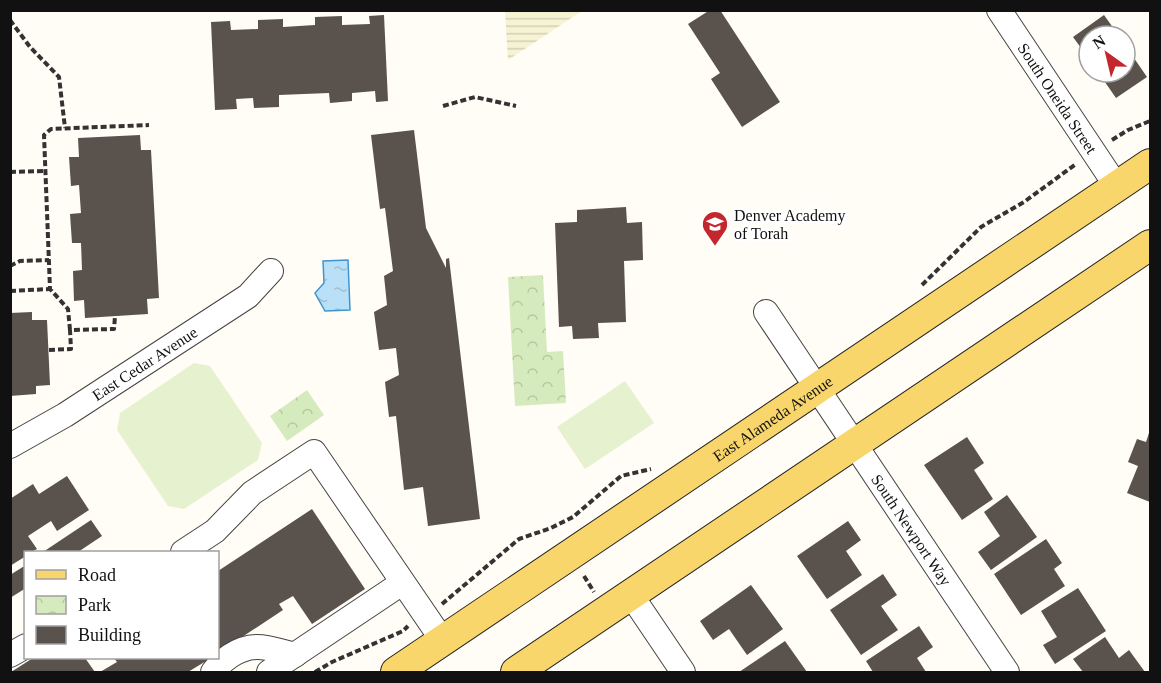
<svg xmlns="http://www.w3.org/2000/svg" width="1161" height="683" viewBox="0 0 1161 683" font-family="'Times New Roman',serif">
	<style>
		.farmland { fill: url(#farmland-rules) }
		.park { fill: url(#park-crowns) }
		.pitch { fill: #e6f2cf }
		.water { fill: url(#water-ripples); stroke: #3f96cf; stroke-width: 1.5 }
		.building { fill: #5a524d }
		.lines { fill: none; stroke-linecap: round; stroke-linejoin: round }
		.minor-casing { stroke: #444; stroke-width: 26 }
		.major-casing { stroke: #222; stroke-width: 32 }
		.path { stroke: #333; stroke-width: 4; stroke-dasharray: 6 3; stroke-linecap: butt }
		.minor { stroke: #fff; stroke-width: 24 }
		.major { stroke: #f9d66b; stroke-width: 30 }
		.labels { text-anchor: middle; stroke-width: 6; stroke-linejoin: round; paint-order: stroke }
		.street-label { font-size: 16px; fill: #111; stroke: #fff }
		.poi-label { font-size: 16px; fill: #111; stroke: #fff; text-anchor: start }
	</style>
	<defs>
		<pattern id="farmland-rules" width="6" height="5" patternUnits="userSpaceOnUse" patternTransform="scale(1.5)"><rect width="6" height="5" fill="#f6f3d4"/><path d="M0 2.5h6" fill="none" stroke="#d2cfb5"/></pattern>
		<pattern id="park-crowns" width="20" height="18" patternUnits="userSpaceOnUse" patternTransform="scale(1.5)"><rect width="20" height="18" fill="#d5ebbd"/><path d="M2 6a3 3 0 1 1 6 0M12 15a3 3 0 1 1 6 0" fill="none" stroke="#b6c8a1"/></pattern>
		<pattern id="water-ripples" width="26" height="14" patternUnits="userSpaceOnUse" patternTransform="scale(1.5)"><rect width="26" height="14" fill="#b9e0f7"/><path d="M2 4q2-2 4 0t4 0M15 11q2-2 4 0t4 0" fill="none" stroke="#9ebfd3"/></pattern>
	</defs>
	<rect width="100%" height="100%" fill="#fffdf5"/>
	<polygon class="farmland" points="505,11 505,10 582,11 508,60"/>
	<g class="park">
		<polygon points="543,275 547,352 563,351 566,403 515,406 508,277"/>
		<polygon points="307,390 324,415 287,441 270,416"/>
	</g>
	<g class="pitch">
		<polygon points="194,363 210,366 262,443 258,460 184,509 168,506 117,430 120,413"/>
		<polygon points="625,381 654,423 585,469 557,427"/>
	</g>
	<polygon class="water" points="348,260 350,310 325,311 315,293 324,283 323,261"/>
	<g class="building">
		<polygon points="710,10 720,10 780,102 742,127 711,79 720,73 688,24"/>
		<polygon points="384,15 388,101 376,102 375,91 352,93 352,101 330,103 329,93 279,95 279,107 254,108 253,98 236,99 237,109 215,110 211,22 230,21 231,30 258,29 258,20 283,19 283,27 315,25 315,17 342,16 342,25 370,24 369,16"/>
		<polygon points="1104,15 1119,36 1089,36 1089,59 1073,37"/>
		<polygon points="1125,45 1147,77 1116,98 1098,72 1125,72"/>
		<polygon points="414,130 426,228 446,268 446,259 449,258 480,519 428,526 423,487 404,490 396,416 389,417 385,382 399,375 396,348 379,350 374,312 387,305 384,276 393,271 385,208 380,209 371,135"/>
		<polygon points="140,135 141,150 151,150 159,298 147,299 148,314 85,318 84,300 74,301 73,271 82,270 81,243 72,243 70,214 81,213 79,185 71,186 69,157 79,157 78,138"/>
		<polygon points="626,207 627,223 642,222 643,260 624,261 626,322 598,323 599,338 573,339 572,326 559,327 555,223 577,222 577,210"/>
		<polygon points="32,312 32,320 47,320 50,385 36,386 36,394 10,396 10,313"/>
		<polygon points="1150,430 1150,502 1127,493 1138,466 1128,462 1137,439 1146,442"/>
		<polygon points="967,437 984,463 974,470 993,499 962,520 924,465"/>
		<polygon points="67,476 89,510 57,531 51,521 28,536 37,549 31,552 26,552 26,556 10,566 10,499 33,484 39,494"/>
		<polygon points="1007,495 1037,537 991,570 978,552 1000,536 984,512"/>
		<polygon points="312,509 365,589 312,624 293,596 279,604 283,610 218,653 218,571"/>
		<polygon points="91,520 102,536 78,552 43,552"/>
		<polygon points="848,521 861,540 846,551 862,575 827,599 797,556"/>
		<polygon points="1046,539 1062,563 1054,569 1065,586 1021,615 994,574"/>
		<polygon points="26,565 26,588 10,598 10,575"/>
		<polygon points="883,574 897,595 881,606 898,630 861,655 830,610"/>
		<polygon points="751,585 783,629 747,655 729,629 713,640 700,621"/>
		<polygon points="1078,588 1106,631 1055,664 1043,645 1057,637 1041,611"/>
		<polygon points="919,626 933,647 917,658 926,672 873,672 866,661"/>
		<polygon points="1105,637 1119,658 1129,650 1145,672 1083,672 1073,659"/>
		<polygon points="785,641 807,672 739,672"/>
		<polygon points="33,658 85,658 95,672 11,672"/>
		<polygon points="114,658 211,658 188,672 100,672 117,662"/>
	</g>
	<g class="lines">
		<g class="minor-casing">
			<g id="minor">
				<path id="s1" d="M 999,10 L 1117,187"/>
				<path id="s2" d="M 766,312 L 1007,672"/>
				<path id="s3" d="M 10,446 L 65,415 L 248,296 L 271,271"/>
				<polyline points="183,552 215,531 252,493 314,452 443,641"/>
				<polyline points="631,595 683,672"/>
				<polyline points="10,655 26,646"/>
				<path d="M 213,672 C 218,665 223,661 230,656 C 254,640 270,649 295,655"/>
				<polyline points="269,672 402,583"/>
			</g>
		</g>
		<g class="major-casing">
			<g id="major">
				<path id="s4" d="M 396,672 L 1150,164"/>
				<polyline points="516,672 1150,245"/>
			</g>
		</g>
		<g class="path">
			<polyline points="10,20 30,47 59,77 65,128"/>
			<polyline points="443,106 475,97 516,106"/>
			<polyline points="1112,140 1128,130 1150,121"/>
			<polyline points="10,172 45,171"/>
			<polyline points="10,266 20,261 49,260"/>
			<polyline points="922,285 981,227 1024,202 1076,164"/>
			<polyline points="10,291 50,289"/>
			<polyline points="70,330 68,309 50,289 44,135 51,129 149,125"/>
			<polyline points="49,350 71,349 70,330 114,329 115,316"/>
			<polyline points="584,576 594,592"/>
			<polyline points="442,604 519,539 551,528 573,517 621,476 651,469"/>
			<polyline points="315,672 332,662 403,631 408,626"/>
		</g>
		<use href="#minor" class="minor"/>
		<use href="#major" class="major"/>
	</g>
	<defs>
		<g id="school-pin" transform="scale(1.35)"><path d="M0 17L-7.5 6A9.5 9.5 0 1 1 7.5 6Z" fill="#c4262e" stroke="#fff"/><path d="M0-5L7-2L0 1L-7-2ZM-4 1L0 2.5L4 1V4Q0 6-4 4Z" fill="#fff"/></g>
	</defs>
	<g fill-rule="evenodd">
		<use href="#school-pin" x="715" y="224"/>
	</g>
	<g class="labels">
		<g class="street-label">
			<text dy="6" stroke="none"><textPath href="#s1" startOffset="106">South Oneida Street</textPath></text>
			<text dy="6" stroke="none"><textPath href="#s3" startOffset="158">East Cedar Avenue</textPath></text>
			<text dy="6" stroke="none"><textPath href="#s4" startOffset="454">East Alameda Avenue</textPath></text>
			<text dy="6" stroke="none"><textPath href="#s2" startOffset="262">South Newport Way</textPath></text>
		</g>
		<g class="poi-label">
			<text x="734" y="221">Denver Academy<tspan x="734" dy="18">of Torah</tspan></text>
		</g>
	</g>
	<rect width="1161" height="683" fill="none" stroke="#111111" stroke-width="24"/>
	<rect x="24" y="551" width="195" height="108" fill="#ffffff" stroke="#a0a0a0" stroke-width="1.5"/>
	<rect x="36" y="570" width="30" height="9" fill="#f9d66b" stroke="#a0a0a0" stroke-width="1.5"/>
	<text x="78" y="581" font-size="18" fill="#111111">Road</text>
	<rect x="36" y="596" width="30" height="18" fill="url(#park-crowns)" stroke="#a0a0a0" stroke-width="1.5"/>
	<text x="78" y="611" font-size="18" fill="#111111">Park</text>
	<rect x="36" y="626" width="30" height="18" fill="#5a524d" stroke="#a0a0a0" stroke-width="1.5"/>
	<text x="78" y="641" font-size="18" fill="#111111">Building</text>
	<g transform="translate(1107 54) rotate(326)"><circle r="28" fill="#ffffff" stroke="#a0a0a0" stroke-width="1.5"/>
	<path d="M0-4.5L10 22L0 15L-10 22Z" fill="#c4262e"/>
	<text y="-9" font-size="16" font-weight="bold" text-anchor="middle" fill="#111111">N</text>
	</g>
</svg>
